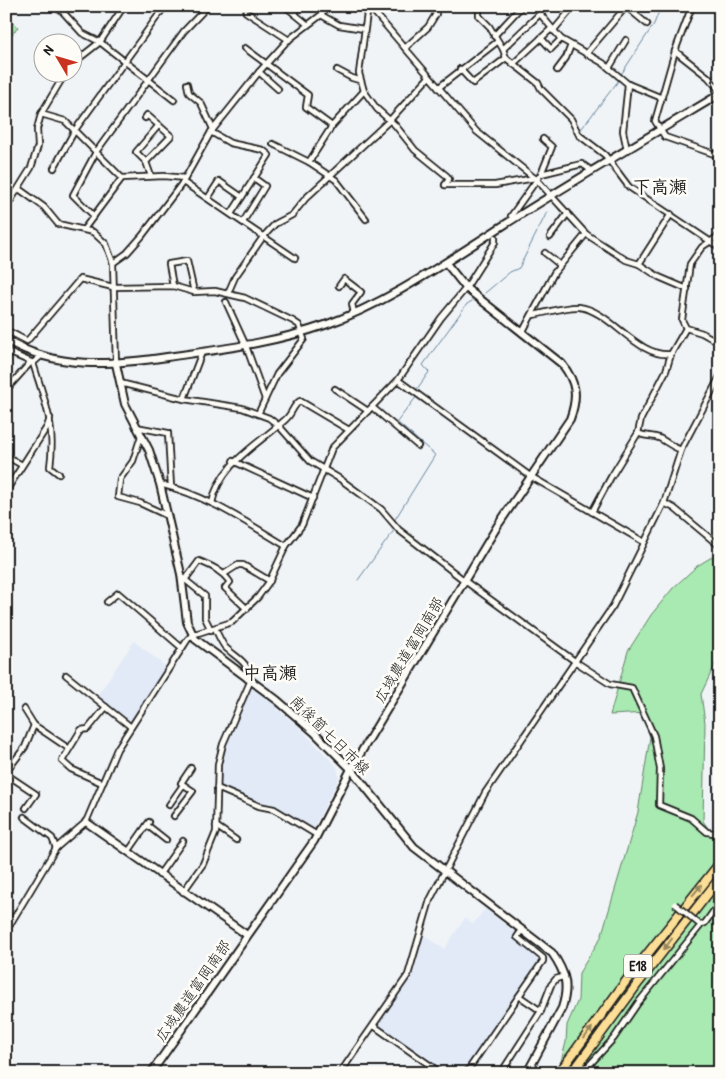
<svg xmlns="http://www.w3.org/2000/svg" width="726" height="1079" viewBox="0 0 726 1079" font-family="'Patrick Hand','Klee One',sans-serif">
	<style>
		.built { fill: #e2eaf8 }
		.green { fill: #a9e9b2; stroke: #628267 }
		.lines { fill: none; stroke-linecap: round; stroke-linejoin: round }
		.stream { stroke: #64849c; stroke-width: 1 }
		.street-casing { stroke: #1c1c1c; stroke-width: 8 }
		.secondary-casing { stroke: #1c1c1c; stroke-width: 10 }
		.highway-casing { stroke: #1c1c1c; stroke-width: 11 }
		.street { stroke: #fdfcf7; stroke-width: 4.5 }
		.secondary { stroke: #fdfcf7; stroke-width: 6 }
		.highway { stroke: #fcde96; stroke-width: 8 }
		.street-bridge-casing { stroke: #1c1c1c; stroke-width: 8; stroke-linecap: butt }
		.street-bridge { stroke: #fdfcf7; stroke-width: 4.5 }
		.oneway { fill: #97875f }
		.labels { text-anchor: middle; stroke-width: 5; stroke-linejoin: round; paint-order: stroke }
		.shield { fill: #fdfcf7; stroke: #605f5e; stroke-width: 1 }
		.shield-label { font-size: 14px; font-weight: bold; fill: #1c1c1c }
		.street-label { font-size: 15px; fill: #1c1c1c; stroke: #fdfcf7 }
		.quarter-label { font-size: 18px; font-weight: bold; fill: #1c1c1c; stroke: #fdfcf7 }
	</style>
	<rect width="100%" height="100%" fill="#f1f4f7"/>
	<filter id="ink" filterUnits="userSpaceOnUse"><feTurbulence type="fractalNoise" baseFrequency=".02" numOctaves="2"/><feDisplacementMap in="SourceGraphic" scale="10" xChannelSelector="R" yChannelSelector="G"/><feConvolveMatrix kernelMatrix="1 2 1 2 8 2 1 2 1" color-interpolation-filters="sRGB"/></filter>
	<g filter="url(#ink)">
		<g class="built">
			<polygon points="134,641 165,666 132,722 97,696"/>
			<polygon points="249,688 253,688 279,707 278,710 298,726 337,767 339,778 313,829 270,803 259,804 220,787 221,762 225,747"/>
			<polygon points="485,909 516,933 514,937 541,960 464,1073 444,1073 377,1025 414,972 423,934 444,949 465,918 473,924"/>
		</g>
		<g class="green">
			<polygon points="6,18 18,27 6,42"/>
			<polygon points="720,552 720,654 701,694 705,723 703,821 720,845 720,1073 558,1073 566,1042 567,1025 578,1000 579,973 601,937 638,812 650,737 647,713 610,715 628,651 651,615 673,588 697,566"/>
		</g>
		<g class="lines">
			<g class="stream">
				<polyline points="620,76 654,24 661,6"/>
				<polyline points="579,132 619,80"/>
				<polyline points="485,293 510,272 519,268 547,212"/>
				<polyline points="417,389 429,372 423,365 467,304 472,301"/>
				<polyline points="394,521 435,455 397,422 417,396"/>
				<polyline points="358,580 395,529"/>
			</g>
			<g class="street-casing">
				<g id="street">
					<polyline points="54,6 63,12 82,33 100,42 174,100"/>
					<polyline points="285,6 307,24"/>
					<polyline points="368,6 359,73 364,91 377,109 395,125 415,150 447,176 449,179 445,185"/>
					<polyline points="369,6 476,131 537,180 586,234 626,260 639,264 659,277 687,289"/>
					<polyline points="479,6 479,16 489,26 503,49 506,58 538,83 541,89 571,119 579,135 605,155 629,187 720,248"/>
					<polyline points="538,6 541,15 561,39 603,63 628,84 662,98"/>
					<polyline points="692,6 675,51 655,121 665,137 720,156"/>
					<polyline points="246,12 289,40"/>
					<polyline points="295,15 298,6"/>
					<polyline points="321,15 339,25 364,29"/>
					<polyline points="553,31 574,6"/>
					<polyline points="494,36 522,6"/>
					<polyline points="541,38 551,49 561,39"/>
					<polyline points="245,48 308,95 306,107 332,126 364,91"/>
					<polyline points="405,48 428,27 436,14 432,6"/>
					<polyline points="503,49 548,6"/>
					<polyline points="675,51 708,77 720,91"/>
					<polyline points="586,54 624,9 629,9 647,24"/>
					<polyline points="72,64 100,42 124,6"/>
					<polyline points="513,64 551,29"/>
					<polyline points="609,68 626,40"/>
					<polyline points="460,69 473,83 506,58"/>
					<polyline points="337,70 352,78 359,80"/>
					<polyline points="557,70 566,58 571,45"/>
					<polyline points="259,72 278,89"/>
					<polyline points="187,84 189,93 201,103 213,129"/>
					<polyline points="438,88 497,42"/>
					<polyline points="41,114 65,121 122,178"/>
					<polyline points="145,118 147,115 171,136 146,162 151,176"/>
					<polyline points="211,132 230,143 263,150 269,155 231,214"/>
					<polyline points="273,144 309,162 332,126"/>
					<polyline points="627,150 623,131 628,84"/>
					<polyline points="146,162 136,152 159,125"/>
					<polyline points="309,162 336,180 366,219"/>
					<polyline points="54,168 75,130 165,6"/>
					<polyline points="541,174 552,147 543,139"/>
					<polyline points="183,182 295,258"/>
					<polyline points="445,185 495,185 535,178"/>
					<polyline points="19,189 44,207 58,224 93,232 106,244 113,263 116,364"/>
					<polyline points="208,198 219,181 242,197"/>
					<polyline points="6,208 31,168 38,146 37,129 41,114 66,72"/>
					<polyline points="94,216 73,195 96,152 184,31 208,6"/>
					<polyline points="511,216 541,174 582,164 592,171"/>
					<polyline points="243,222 265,186 254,178"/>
					<polyline points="84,229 122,178 164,176 185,178"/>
					<polyline points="720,235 702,247 690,264 682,320 686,328 702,333 720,343"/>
					<polyline points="550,237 568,213"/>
					<polyline points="545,253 560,265"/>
					<polyline points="113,263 127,253 142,236 183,182 211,132 259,72 287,41 321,15 326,6"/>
					<polyline points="639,264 671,214"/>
					<polyline points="173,286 169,264 187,261 194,292"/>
					<polyline points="339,286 344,279 361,292 352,304 354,313"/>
					<polyline points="228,293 235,277 263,237 275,224 292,215 306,198 390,120 429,77"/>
					<polyline points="226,302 246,346 265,399"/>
					<path d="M 533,315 C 547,313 565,306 579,307 C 610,310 637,358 671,354"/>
					<polyline points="6,330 27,341 80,279 113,287 173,286 194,292 215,291 245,298 293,321 299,325 304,339 277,374 258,414"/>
					<polyline points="522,333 554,273 586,234"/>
					<polyline points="6,351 31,362"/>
					<path d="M 42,355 L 33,363 C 45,402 56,425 50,467 L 59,474"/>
					<polyline points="398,380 530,476 644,542"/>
					<polyline points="120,383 184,399 242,408 269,418 279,426 310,461 340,479 381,509 399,530 465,581 576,662 610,684 632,688 654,736 660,769 659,805 691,818 707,832 720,834"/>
					<polyline points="335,389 368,411"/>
					<polyline points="6,390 31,362 33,363"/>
					<polyline points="184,399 202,352"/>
					<polyline points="372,407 418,446"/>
					<polyline points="136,427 168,433 171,487"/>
					<path d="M 638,433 C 645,437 652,435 659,438 C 666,441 670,446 681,450"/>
					<polyline points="141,436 133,461 120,479 118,497 140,503 168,516"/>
					<polyline points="6,456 22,465"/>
					<polyline points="233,461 313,498"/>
					<path d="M 160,484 C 208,496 244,521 286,546"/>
					<polyline points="6,491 47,427 50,418"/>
					<path d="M 212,503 C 220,463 258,445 286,419 C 292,414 293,405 300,401 L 349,430"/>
					<polyline points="664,503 674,508 717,544"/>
					<polyline points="592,512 611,477 638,433 641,419 666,371 671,354 686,328"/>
					<polyline points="224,574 238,565 243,565 270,581"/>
					<polyline points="183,578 205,596 205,618 211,630"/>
					<path d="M 185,580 L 199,561 C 212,566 222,571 230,582 L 225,588 L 247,609"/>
					<polyline points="107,602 118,593 182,648"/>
					<path d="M 215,628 C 218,635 221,642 225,647 C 235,657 252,663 247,679"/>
					<polyline points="66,675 131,727"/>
					<polyline points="24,709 34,725 68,748"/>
					<polyline points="6,772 25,747 34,725"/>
					<polyline points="6,774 36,794 26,808"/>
					<polyline points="102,783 71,769 62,761 81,730 88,729 106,707"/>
					<polyline points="217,788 259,806 274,809 317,835"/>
					<polyline points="169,805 183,785"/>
					<polyline points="174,816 193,791 181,783 191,768"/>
					<polyline points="24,817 52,838 56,848"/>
					<polyline points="147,825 166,840"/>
					<polyline points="216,826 236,840"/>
					<polyline points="128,852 149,822"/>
					<polyline points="159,875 183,841"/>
					<polyline points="183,892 203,864 216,832 218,764 223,744 250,682"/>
					<polyline points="6,931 56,848 86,822 117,749 188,639 192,635 232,622 258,597 269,582 286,546 302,525 332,448 398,380 441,318 466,288 495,242 495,237"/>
					<polyline points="519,996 541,1011"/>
					<polyline points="374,1026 441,1073"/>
					<polyline points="340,1073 408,975 430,900 485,793 613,606 664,503 681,450 720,376"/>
					<polyline points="466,1073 543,961 543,958 517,937 522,930"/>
					<polyline points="501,1073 541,1011 551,985 556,979 565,976"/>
					<polyline points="582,1073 614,1038 638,1003 701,925 705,923 720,902"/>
				</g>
			</g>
			<g class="secondary-casing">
				<g id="secondary">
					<path d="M 6,340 C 57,370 112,365 167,357 C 221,349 274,343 325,325 C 390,302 447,261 504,225 C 575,180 648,137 720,94"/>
					<path d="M 116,364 L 125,404 L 149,450 L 160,484 L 181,574 L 187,622 L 195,639 L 277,700 L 314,732 L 351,769 L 414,847 L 552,953 C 566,973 569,986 562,1008 L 527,1073"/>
					<polyline points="86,822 247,935"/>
					<path d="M 151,1073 L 314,841 L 351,769 L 498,525 L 570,419 C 578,397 577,383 562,364 L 466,288 L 446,263"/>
				</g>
			</g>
			<g class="highway-casing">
				<g id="highway">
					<polyline points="559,1073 629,977 720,863"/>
					<polyline points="572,1073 639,982 720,878"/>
				</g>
			</g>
			<use href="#street" class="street"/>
			<use href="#secondary" class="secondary"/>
			<use href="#highway" class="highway"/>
			<g class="street-bridge-casing">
				<polyline id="street-bridge" points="675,904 698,923"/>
			</g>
			<use href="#street-bridge" class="street-bridge"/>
		</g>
		<defs><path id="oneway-solid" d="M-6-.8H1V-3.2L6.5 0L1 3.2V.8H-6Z" transform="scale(1.25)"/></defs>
		<g class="oneway">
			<use href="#oneway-solid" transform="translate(697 890) rotate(-51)"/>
			<use href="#oneway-solid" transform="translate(668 944) rotate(127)"/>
			<use href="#oneway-solid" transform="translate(588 1033) rotate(-54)"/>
		</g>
	</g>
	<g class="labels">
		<rect class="shield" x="624" y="954.5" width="28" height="23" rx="4"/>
		<g class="shield-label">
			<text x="638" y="971">E18</text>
		</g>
		<g class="street-label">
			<text transform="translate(409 650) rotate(-59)" y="5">広域農道富岡南部</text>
			<text transform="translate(330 735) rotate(45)" y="5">南後箇七日市線</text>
			<text transform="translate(193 991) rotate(-55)" y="5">広域農道富岡南部</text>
		</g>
		<g class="quarter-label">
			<text x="660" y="193">下高瀬</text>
			<text x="270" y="679">中高瀬</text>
		</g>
	</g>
	<rect width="726" height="1079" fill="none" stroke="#fdfcf7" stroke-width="25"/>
	<rect x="12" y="12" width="701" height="1054" fill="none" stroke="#1c1c1c" stroke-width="2" filter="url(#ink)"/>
	<g transform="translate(58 58) rotate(308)"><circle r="24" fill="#fdfcf7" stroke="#a3a29f"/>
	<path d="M0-4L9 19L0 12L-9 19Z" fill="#c8321e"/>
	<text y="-8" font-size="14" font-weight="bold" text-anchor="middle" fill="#1c1c1c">N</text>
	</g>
</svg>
